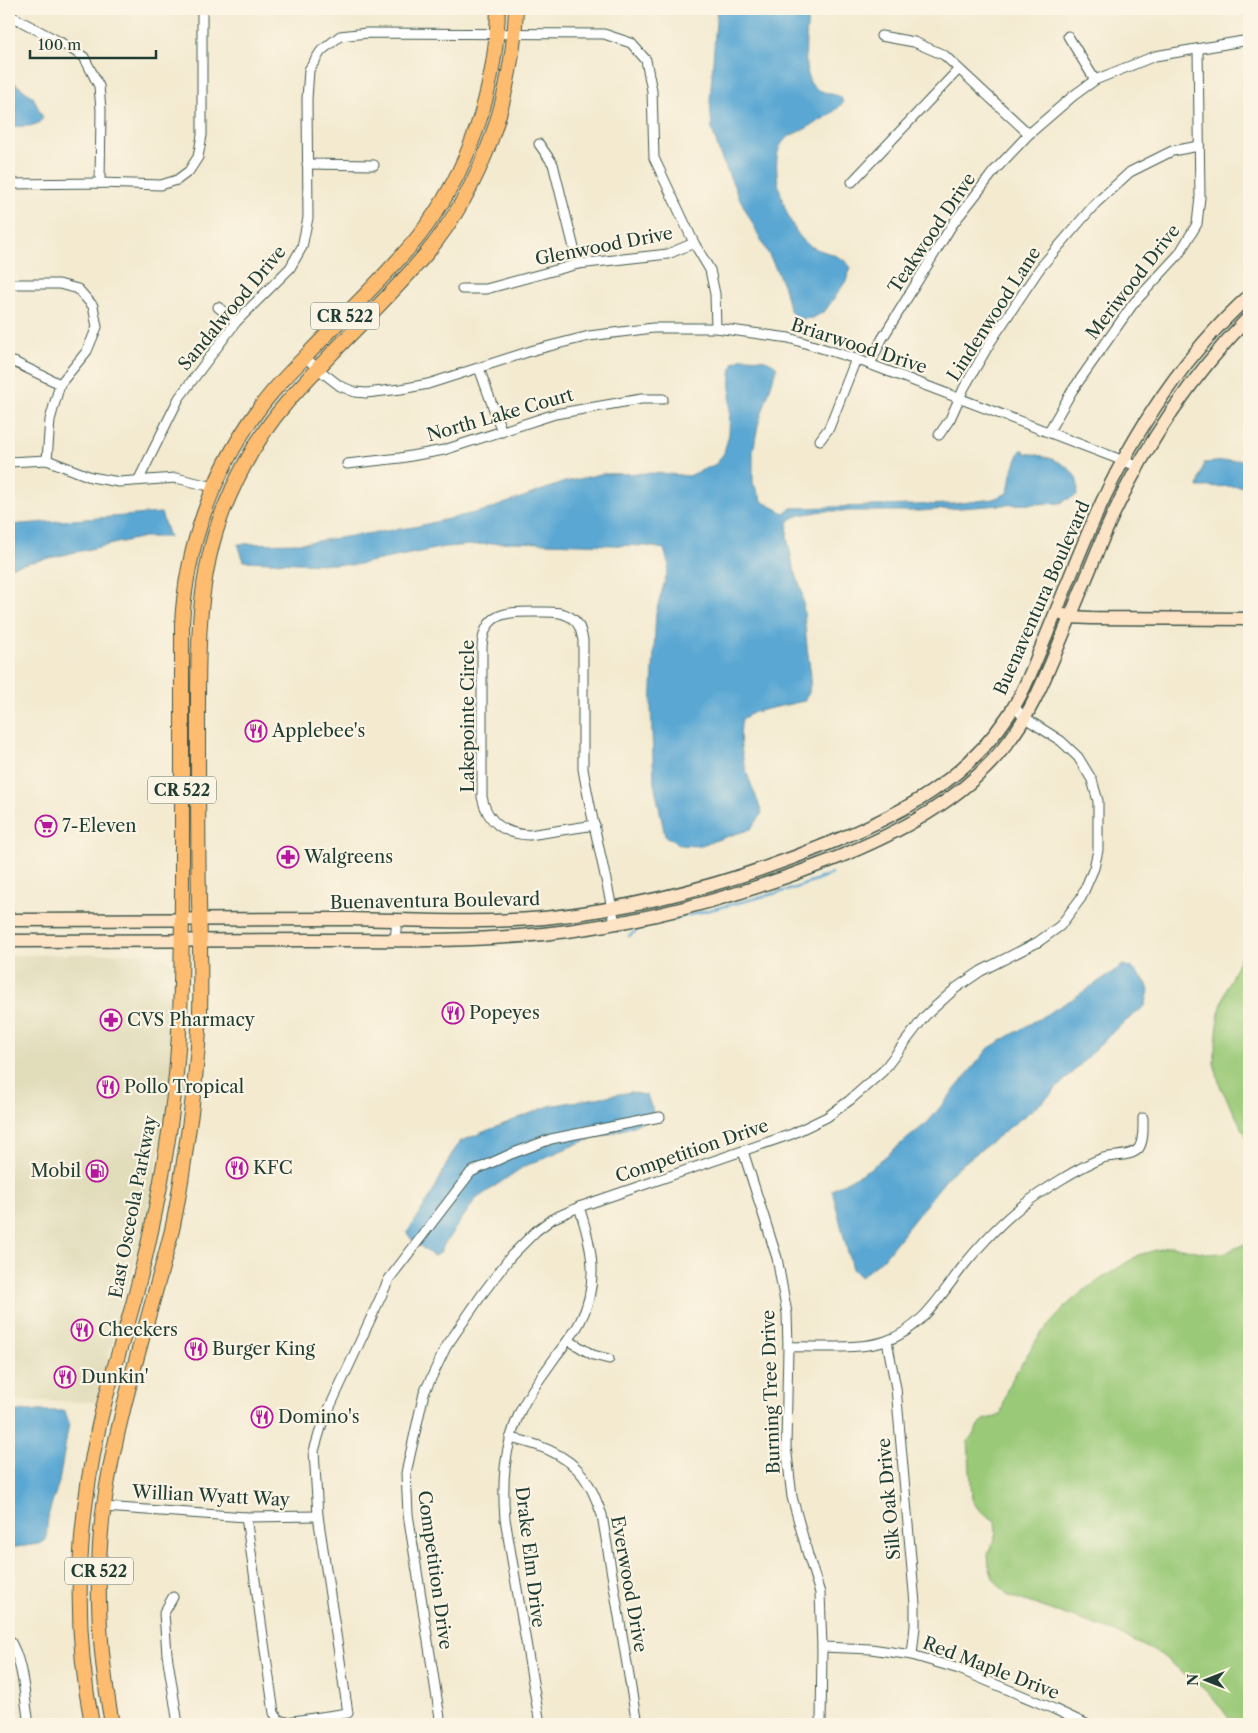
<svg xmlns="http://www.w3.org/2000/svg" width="1258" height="1733" viewBox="0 0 1258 1733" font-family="'Libre Caslon Text',serif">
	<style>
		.built { fill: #e1dcba }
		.green { fill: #9ac977; stroke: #5c8356 }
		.water { fill: #5aa7d3; stroke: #3c7284 }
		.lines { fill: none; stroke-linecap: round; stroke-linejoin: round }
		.stream { stroke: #5aa7d3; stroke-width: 2.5 }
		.street-casing { stroke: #3f574b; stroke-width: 11 }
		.secondary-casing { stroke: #3f574b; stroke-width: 15 }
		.primary-casing { stroke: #3f574b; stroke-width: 16 }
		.street { stroke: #fff; stroke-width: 9 }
		.secondary { stroke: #fee4c6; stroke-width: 12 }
		.primary { stroke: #fdbc70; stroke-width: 14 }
		.labels { text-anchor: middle; stroke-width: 4.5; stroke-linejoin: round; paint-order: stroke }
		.shield { fill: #fcf5e5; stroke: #617469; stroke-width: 1 }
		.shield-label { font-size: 16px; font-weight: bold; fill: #1f3d34 }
		.street-label { font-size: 18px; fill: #1f3d34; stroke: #fcf5e5 }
		.poi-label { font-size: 18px; fill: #1f3d34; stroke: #fcf5e5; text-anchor: start }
	</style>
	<rect width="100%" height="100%" fill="#fcf5e5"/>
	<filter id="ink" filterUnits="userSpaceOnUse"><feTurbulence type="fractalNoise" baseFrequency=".02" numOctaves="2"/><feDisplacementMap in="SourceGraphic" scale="10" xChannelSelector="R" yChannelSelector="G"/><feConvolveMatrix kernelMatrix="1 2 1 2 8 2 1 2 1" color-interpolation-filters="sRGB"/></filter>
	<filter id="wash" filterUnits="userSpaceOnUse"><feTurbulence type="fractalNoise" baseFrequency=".0096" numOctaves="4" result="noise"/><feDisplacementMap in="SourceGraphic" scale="20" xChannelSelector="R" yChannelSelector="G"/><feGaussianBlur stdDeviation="1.12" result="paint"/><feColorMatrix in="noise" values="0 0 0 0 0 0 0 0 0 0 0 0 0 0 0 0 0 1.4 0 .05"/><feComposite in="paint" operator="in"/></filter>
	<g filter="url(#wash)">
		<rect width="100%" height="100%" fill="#f3ead0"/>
		<polygon class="built" points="159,953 176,966 171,1089 142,1237 96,1402 9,1400 9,955"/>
		<g class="green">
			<polygon points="1249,938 1249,1141 1220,1086 1214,1063 1219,1013 1227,987"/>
			<polygon points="1249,1242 1249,1724 1233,1724 1222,1709 1205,1690 1160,1654 1113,1631 1007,1595 993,1578 989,1566 988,1555 996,1533 995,1521 978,1509 972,1499 968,1441 983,1420 1001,1415 1007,1389 1017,1371 1039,1336 1069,1303 1087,1288 1138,1255 1171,1246 1211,1254 1227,1252"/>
		</g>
		<g class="water">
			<path d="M 717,9 L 809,9 C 807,26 801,72 812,85 C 819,93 832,93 841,97 L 843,103 C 832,115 819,121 805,129 C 798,132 787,136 782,143 C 767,164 786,223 803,240 C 817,255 840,250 851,268 L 846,281 L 825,311 L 813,318 L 801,319 L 793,315 L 789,308 L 784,287 L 776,269 L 739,197 L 720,155 L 712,129 L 710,100 Z"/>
			<path d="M 9,79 L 33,97 L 43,118 C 36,129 21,126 9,126 Z"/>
			<path d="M 742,358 C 754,358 768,358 777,367 L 758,425 L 753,452 L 753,483 L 763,502 L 784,513 L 791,508 L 954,504 L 993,499 L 1008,493 C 1010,477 1014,464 1021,450 L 1024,450 L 1025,453 C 1047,455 1085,466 1077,495 L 1060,503 L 1002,505 L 919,511 L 823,511 L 800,515 L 791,519 L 788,523 L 787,536 L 793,566 L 802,591 L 807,647 L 811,676 L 809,693 L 804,701 L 754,712 L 742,719 C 735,752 751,782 762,813 L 751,829 L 698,846 L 681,845 L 665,836 L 654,783 L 651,707 L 656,612 L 669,566 L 664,549 L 648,546 L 511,542 L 445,547 L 354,565 L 244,561 L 238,544 L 303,543 L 414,527 L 487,510 L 565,482 L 601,474 L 661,473 L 689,476 L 716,464 L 724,453 L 729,434 L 731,374 L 733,363 Z"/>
			<polygon points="1249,459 1249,486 1198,487 1204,463"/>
			<polygon points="161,513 169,537 144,537 9,567 9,525"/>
			<polygon points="1123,965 1132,968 1146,982 1149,991 1145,1006 1117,1028 1046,1099 951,1173 883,1259 860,1277 852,1269 832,1190 871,1168 928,1122 989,1048 1074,998"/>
			<polygon points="631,1092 647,1096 653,1111 652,1117 631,1127 579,1143 523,1167 476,1199 445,1243 439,1254 433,1256 412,1240 407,1233 433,1192 451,1155 461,1141 549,1106"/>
			<polygon points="9,1411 65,1411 69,1423 59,1482 48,1516 46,1540 39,1544 9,1548"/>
		</g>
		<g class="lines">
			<polyline class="stream" points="629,936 642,927 793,889 831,874"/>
		</g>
	</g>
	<g filter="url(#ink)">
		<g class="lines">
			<g class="street-casing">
				<g id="street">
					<polyline points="9,15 60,42 84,57 99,86 101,110 100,183"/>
					<polyline points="881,36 914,42 944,55 1029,134"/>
					<polyline points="1068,36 1095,80"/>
					<polyline points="539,144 553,164 578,264"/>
					<polyline points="307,164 374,165"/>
					<polyline points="852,182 958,70"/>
					<polyline points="9,184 100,183 161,185 177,180 189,171 198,157 202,135 202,9"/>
					<polyline points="9,284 59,284 78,289 93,306 97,327 87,351 60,384 50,420 47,460"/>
					<polyline points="462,289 486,289 578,264 668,254 694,243"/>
					<polyline points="218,307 236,322"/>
					<polyline points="305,357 318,369 340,386 355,392 366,393 401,389 428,384 534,350 589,336 653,328 716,328 789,338 856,359 1137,466"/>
					<polyline points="14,362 60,384"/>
					<polyline points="870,364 882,339 952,225 995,170 1029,134 1073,96 1095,80 1155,56 1249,40"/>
					<polyline points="479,368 502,432"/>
					<polyline points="1049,431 1072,391 1133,304 1179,254 1197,224 1200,197 1198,49"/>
					<polyline points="939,435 950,419 964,388 991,341 1040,268 1095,204 1130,172 1172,151 1199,146"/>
					<polyline points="820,440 829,428 856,359"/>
					<polyline points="9,462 47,460 91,477 119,482 176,478 214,487"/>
					<polyline points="347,464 400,458 444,450 555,414 641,399 663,399"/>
					<polyline points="139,479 179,398 236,322 290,268 302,247 308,218 307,99 309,70 321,51 340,36 367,33 604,34 631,43 646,60 652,91 654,158 694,243 710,270 715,294 716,328"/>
					<path d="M 595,825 L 529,835 C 504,834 487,822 482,797 L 482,647 C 484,610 509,612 539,612 C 551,612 563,611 573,619 C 580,624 581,632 583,640 L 583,769 C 592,821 605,872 615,923"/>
					<polyline points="395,940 397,920"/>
					<polyline points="743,1151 777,1258 787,1313 788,1347 786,1446 792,1497 808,1555 820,1593 822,1647 821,1724"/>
					<polyline points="568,1340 593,1355 609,1359"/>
					<polyline points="887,1341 896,1388 915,1604 915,1626 912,1655"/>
					<path d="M 788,1347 C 817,1346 860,1350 886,1341 C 923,1328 941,1294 964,1265 C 981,1244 1000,1223 1022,1206 C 1040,1192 1082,1165 1103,1158 C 1114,1155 1132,1157 1139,1148 C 1144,1140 1143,1127 1143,1118"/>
					<path d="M 510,1438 C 540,1444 574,1457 589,1485 C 595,1495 598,1505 602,1515 L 637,1724"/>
					<polyline points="104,1507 246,1517 318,1516"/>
					<polyline points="246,1517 274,1713 279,1720 287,1722 348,1713 318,1516 314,1451 322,1424 389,1279 471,1172 511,1154 551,1139 660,1117"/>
					<polyline points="173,1597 164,1613 167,1654 178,1724"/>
					<path d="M 9,1639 C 24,1663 24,1696 29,1724"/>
					<polyline points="822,1647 871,1649 912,1655 959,1669 1054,1709 1086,1724"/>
					<polyline points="441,1724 408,1514 406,1473 424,1393 446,1347 483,1293 511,1256 536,1231 552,1219 579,1207 792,1134 827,1117 850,1100 883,1071 925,1016 956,988 981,971 1038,942 1060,926 1081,898 1094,868 1098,850 1098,801 1092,780 1078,757 1061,741 1025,718 1014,707"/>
					<path d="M 540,1724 L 505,1519 C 502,1482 504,1449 519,1414 C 528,1393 543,1375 556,1356 C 564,1345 574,1334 580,1322 C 600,1283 592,1246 579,1207"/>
				</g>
			</g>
			<g class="secondary-casing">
				<g id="secondary">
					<polyline points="1064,615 1070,617 1091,618 1249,619"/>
					<path d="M 9,920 C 122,920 236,919 350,919 C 414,920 480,924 544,918 C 645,907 742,880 835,841 C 905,812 965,780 1008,716 C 1021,697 1030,675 1039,653 C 1057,611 1073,567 1092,524 C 1129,440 1181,358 1249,296"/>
					<path d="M 9,941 C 109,941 210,940 311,940 C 388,940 466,942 543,934 C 643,923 741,896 834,859 C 898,833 963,800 1006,745 C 1029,716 1043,683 1057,649 C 1073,611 1088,573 1104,535 C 1139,454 1188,380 1249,317"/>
				</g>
			</g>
			<g class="primary-casing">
				<g id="primary">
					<path d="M 92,1724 C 73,1627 77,1527 98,1430 C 108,1381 126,1334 138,1285 C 152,1233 162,1179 170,1126 C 182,1043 182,959 182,875 C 182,792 182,708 182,624 C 186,548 212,475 256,413 C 277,383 305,358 330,331 C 360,300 391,270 418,237 C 469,172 496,91 498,9"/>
					<path d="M 112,1724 C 99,1652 94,1578 104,1505 C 117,1413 149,1320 172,1230 C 178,1203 182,1175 186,1148 C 193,1103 198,1057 200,1012 C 201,975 200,938 199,902 C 198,844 198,786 198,728 C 198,654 196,580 223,511 C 239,471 260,433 288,401 C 332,350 383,305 426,254 C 484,184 512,98 516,9"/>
				</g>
			</g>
			<use href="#street" class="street"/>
			<use href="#secondary" class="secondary"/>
			<use href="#primary" class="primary"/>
		</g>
	</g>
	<defs>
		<g id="restaurant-ring" transform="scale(1.125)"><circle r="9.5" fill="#fcf5e5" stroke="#b5179e" stroke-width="1.5"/><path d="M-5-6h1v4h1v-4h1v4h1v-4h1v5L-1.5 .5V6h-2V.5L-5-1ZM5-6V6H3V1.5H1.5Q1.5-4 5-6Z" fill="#b5179e"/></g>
		<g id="supermarket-ring" transform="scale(1.125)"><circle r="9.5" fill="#fcf5e5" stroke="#b5179e" stroke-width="1.5"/><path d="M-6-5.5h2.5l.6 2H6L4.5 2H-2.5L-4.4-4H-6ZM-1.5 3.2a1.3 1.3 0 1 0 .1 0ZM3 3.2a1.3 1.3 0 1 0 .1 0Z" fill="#b5179e"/></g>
		<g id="pharmacy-ring" transform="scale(1.125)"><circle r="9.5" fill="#fcf5e5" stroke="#b5179e" stroke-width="1.5"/><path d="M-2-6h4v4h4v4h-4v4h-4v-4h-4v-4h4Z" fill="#b5179e"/></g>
		<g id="fuel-ring" transform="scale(1.125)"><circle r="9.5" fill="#fcf5e5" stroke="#b5179e" stroke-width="1.5"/><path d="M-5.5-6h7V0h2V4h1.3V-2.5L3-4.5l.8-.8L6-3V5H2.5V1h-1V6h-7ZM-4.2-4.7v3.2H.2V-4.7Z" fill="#b5179e"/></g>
	</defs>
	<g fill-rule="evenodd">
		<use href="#restaurant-ring" x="256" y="731"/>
		<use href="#supermarket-ring" x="46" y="826"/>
		<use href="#pharmacy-ring" x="288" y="857"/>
		<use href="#restaurant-ring" x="453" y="1013"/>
		<use href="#pharmacy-ring" x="111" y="1020"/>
		<use href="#restaurant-ring" x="108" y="1087"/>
		<use href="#restaurant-ring" x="237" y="1168"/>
		<use href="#fuel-ring" x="97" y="1171"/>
		<use href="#restaurant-ring" x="82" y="1330"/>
		<use href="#restaurant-ring" x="196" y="1349"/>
		<use href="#restaurant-ring" x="65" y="1377"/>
		<use href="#restaurant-ring" x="262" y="1417"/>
	</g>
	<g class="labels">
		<g class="shield">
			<rect x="311" y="302.5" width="68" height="27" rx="4"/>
			<rect x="148" y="776.5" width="68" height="27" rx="4"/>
			<rect x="65" y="1557.5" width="68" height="27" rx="4"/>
		</g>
		<g class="shield-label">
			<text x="345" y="322">CR 522</text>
			<text x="182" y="796">CR 522</text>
			<text x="99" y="1577">CR 522</text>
		</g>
		<g class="street-label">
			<text transform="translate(932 233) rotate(-56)" y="6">Teakwood Drive</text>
			<text transform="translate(604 246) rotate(-11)" y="6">Glenwood Drive</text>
			<text transform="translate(1133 282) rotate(-52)" y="6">Meriwood Drive</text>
			<text transform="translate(232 308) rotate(-50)" y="6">Sandalwood Drive</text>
			<text transform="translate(994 314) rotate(-57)" y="6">Lindenwood Lane</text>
			<text transform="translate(859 346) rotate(18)" y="6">Briarwood Drive</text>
			<text transform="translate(500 415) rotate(-16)" y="6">North Lake Court</text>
			<text transform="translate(1042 598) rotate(-66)" y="6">Buenaventura Boulevard</text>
			<text transform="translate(468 716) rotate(-90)" y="6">Lakepointe Circle</text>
			<text transform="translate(435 901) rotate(-1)" y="6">Buenaventura Boulevard</text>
			<text transform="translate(692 1151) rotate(-19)" y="6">Competition Drive</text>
			<text transform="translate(133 1207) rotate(-79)" y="6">East Osceola Parkway</text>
			<text transform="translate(771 1392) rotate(-92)" y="6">Burning Tree Drive</text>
			<text transform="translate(211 1496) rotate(3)" y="6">Willian Wyatt Way</text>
			<text transform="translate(889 1499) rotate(-95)" y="6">Silk Oak Drive</text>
			<text transform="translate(530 1557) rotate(83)" y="6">Drake Elm Drive</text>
			<text transform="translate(435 1570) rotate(82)" y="6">Competition Drive</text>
			<text transform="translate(629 1584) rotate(80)" y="6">Everwood Drive</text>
			<text transform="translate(991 1668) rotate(21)" y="6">Red Maple Drive</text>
		</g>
		<g class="poi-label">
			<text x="272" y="737">Applebee's</text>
			<text x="62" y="832">7-Eleven</text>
			<text x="304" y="863">Walgreens</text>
			<text x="469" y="1019">Popeyes</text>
			<text x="127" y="1026">CVS Pharmacy</text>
			<text x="124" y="1093">Pollo Tropical</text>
			<text x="253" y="1174">KFC</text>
			<text x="81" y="1177" text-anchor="end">Mobil</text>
			<text x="98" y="1336">Checkers</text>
			<text x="212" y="1355">Burger King</text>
			<text x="81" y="1383">Dunkin'</text>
			<text x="278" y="1423">Domino's</text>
		</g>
	</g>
	<rect width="1258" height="1733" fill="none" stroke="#fcf5e5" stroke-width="30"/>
	<g transform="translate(1206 1680) rotate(270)" stroke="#fcf5e5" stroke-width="4" paint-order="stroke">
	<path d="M0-4L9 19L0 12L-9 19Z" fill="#1f3d34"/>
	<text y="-8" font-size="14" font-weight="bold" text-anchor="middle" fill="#1f3d34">N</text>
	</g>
	<path d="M30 50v8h126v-8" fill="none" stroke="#1f3d34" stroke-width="2.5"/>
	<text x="38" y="50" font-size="15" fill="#1f3d34" stroke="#fcf5e5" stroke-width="4" paint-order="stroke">100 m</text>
</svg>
